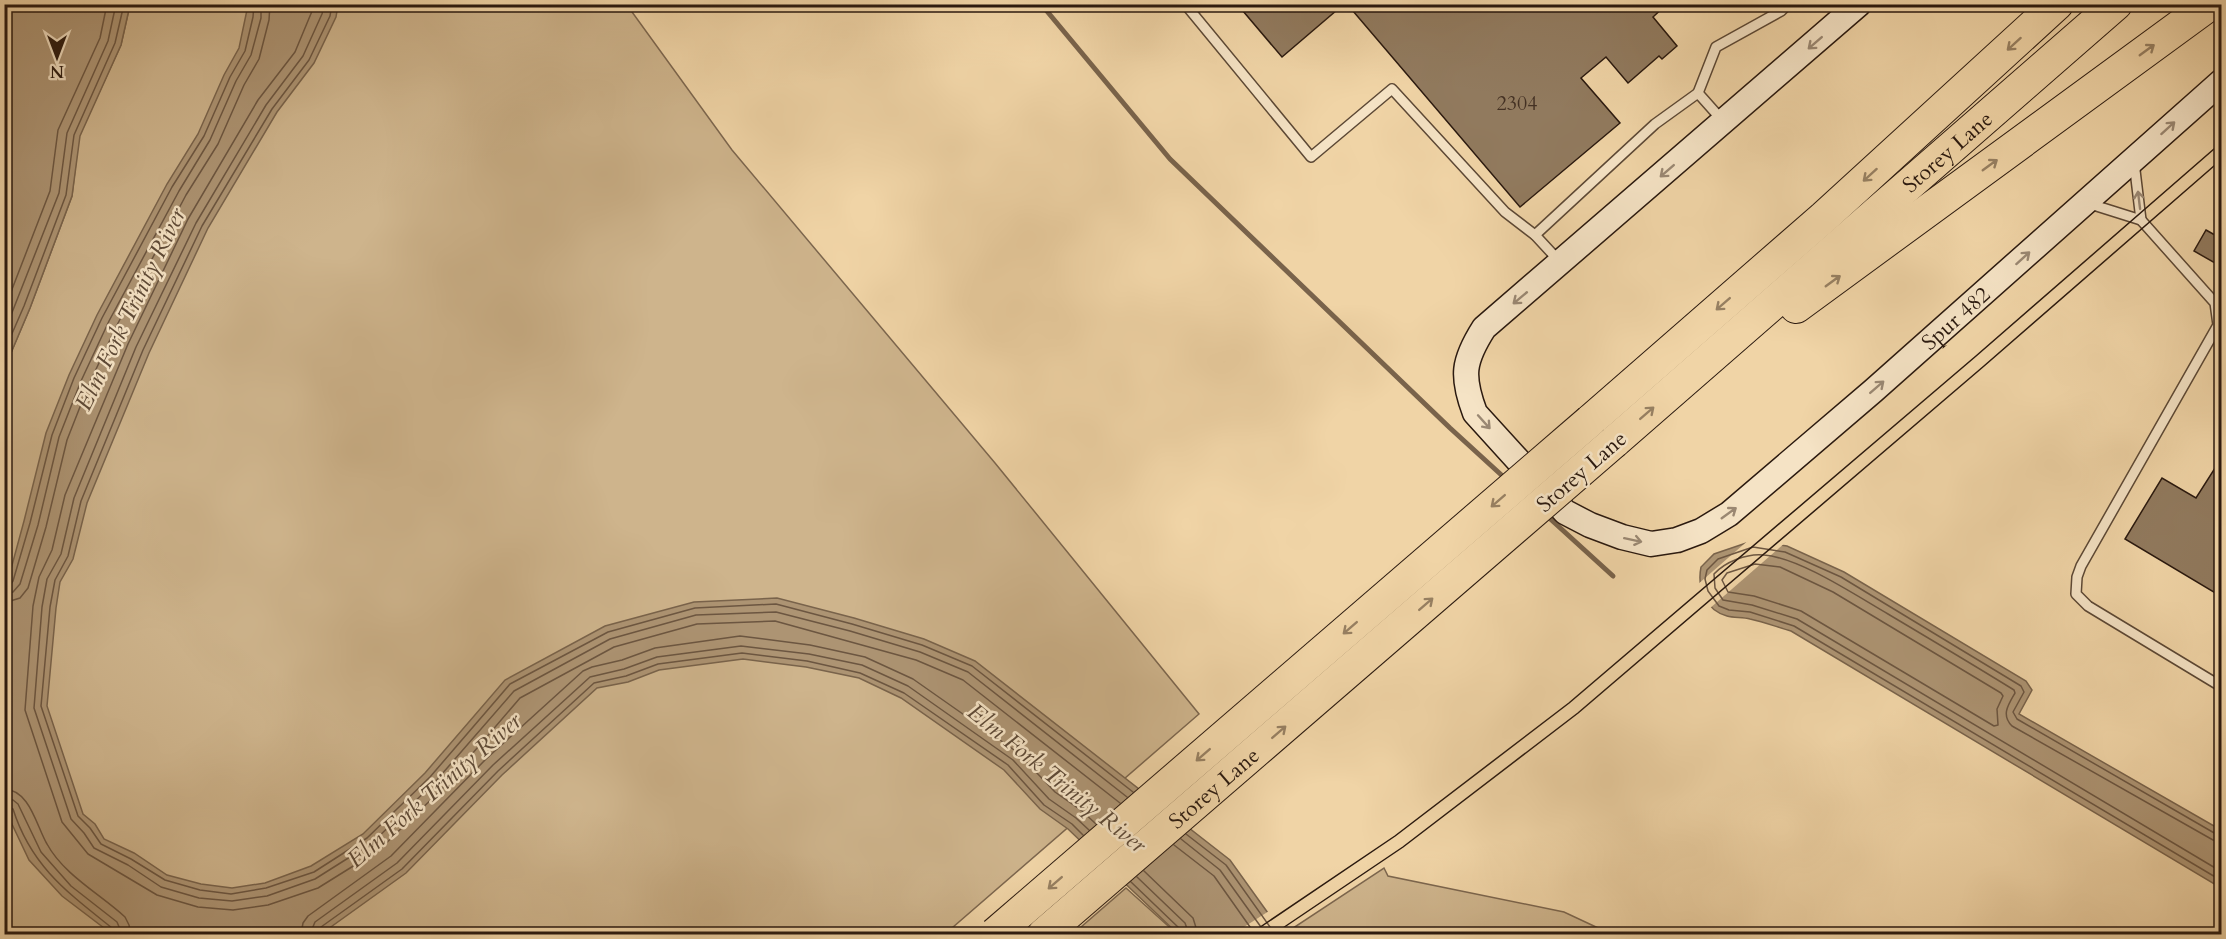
<svg xmlns="http://www.w3.org/2000/svg" width="2226" height="939" viewBox="0 0 2226 939" font-family="Cardo,serif">
	<style>
		.green { fill: #ceb48c; stroke: #7c664e; stroke-width: 1.5 }
		.water { fill: #ad9473; stroke: #79634b; stroke-width: 1.5 }
		.pier { fill: #f0d4a6 }
		.lines { fill: none; stroke-linecap: round; stroke-linejoin: round }
		.shore { stroke: #6c5641; stroke-width: 1.5 }
		.stream { stroke: #79634b; stroke-width: 5 }
		.building { fill: #917a5e; stroke: #2a190f; stroke-width: 1.5 }
		.service-casing { stroke: #5c4835; stroke-width: 12 }
		.secondary-casing { stroke: #2a190f; stroke-width: 27 }
		.motorway-casing { stroke: #2a190f; stroke-width: 34 }
		.service { stroke: #f5e3c5; stroke-width: 9 }
		.secondary { stroke: #f5e3c5; stroke-width: 24 }
		.motorway { stroke: #f0d4a6; stroke-width: 32 }
		.tram { stroke: #2a190f; stroke-width: 1.5 }
		.motorway-bridge-casing { stroke: #2a190f; stroke-width: 34; stroke-linecap: butt }
		.motorway-bridge { stroke: #f0d4a6; stroke-width: 32 }
		.oneway { stroke: #9a8873 }
		.oneway2 { stroke: #978062 }
		.labels { text-anchor: middle; stroke-width: 5; stroke-linejoin: round; paint-order: stroke }
		.number-label { font-size: 20px; fill: #443123 }
		.street-label { font-size: 22px; fill: #2a190f; stroke: #f5e3c5 }
		.water-label { font-size: 24px; font-style: italic; fill: #5e4a37; stroke: #f5e3c5 }
	</style>
	<rect width="100%" height="100%" fill="#f0d4a6"/>
	<filter id="stains"><feTurbulence type="fractalNoise" baseFrequency=".00333" numOctaves="4"/><feColorMatrix values="0 0 0 0 .2 0 0 0 0 .09 0 0 0 0 .02 0 0 0 .5 -.17"/></filter>
	<radialGradient id="worn" r=".72"><stop offset=".6" stop-color="#630" stop-opacity="0"/><stop offset="1" stop-color="#630" stop-opacity=".3"/></radialGradient>
	<g class="green">
		<polygon points="130,5 627,5 732,150 995,463 1199,714 945,934 5,934 5,367 30,308 72,196 79,136 121,45"/>
		<polygon points="1384,868 1388,876 1564,912 1611,934 1284,934"/>
		<polygon points="1126,888 1177,934 1073,934"/>
	</g>
	<g class="water">
		<polygon points="5,4 130,5 121,45 80,136 72,196 30,308 5,367"/>
		<polygon points="248,5 338,5 336,17 314,63 277,112 208,228 149,353 87,503 73,559 60,582 56,608 47,706 83,814 95,824 104,839 134,853 167,875 201,884 232,888 265,883 311,866 363,834 425,773 505,680 605,626 694,602 777,598 854,618 924,639 975,661 1230,860 1283,934 1178,934 1068,829 1040,809 1004,770 901,698 859,678 806,667 743,659 659,670 628,682 597,688 502,775 406,873 321,934 112,934 62,896 29,860 10,820 4,802 5,591 24,521 46,433 69,375 97,315 167,184 198,134 224,75 239,48"/>
		<path d="M 1752,541 L 1787,546 L 1844,572 L 2026,681 L 2032,690 L 2019,714 L 2221,830 L 2221,888 L 1791,631 C 1777,627 1764,622 1750,619 C 1743,617 1734,618 1727,616 C 1705,610 1697,587 1701,567 L 1714,554 Z"/>
	</g>
	<g class="pier">
		<polygon points="1751,538 1767,539 1786,542 1709,609 1702,601 1697,585"/>
		<polygon points="1269,911 1285,934 1233,934"/>
	</g>
	<g class="lines">
		<g class="shore">
			<polyline points="315,4 295,52 258,100 188,219 128,344 65,495 52,550 39,577 33,606 25,710 62,822 88,854 157,895 198,907 233,910 268,905 318,888 379,850 442,789 520,698 614,647 697,624 775,621 916,660 963,680 1120,803"/>
			<polyline points="324,4 322,14 303,56 266,105 196,223 136,347 74,498 61,554 47,579 42,607 34,708 71,819 84,833 94,848 128,865 161,887 199,898 232,901 267,896 315,879 372,843 435,782 514,691 610,639 696,615 776,612 850,631 920,652 968,672 1127,797"/>
			<polyline points="332,4 330,16 309,60 272,109 202,226 143,350 81,501 68,556 55,580 50,607 41,706 78,816 90,828 101,844 131,859 165,880 200,890 231,894 266,888 314,872 367,838 430,777 510,684 608,632 695,608 776,604 852,624 922,645 972,666 1133,792"/>
			<polyline points="4,310 50,191 58,130 100,38 107,4"/>
			<polyline points="4,333 59,193 67,133 108,41 116,4"/>
			<polyline points="4,352 24,306 66,195 74,135 115,43 124,4"/>
			<polygon points="1755,564 1780,567 1833,592 2001,693 2003,696 1997,709 1998,725 1994,726 1801,611 1754,596 1728,592 1722,580 1727,573"/>
			<polyline points="4,586 10,585 13,581 30,523 52,435 74,378 102,318 172,187 204,136 230,77 245,51 253,17 254,4"/>
			<polyline points="4,594 13,592 20,584 38,525 59,437 81,381 109,321 179,191 210,140 236,81 251,55 261,18 261,4"/>
			<polyline points="4,603 20,598 28,588 46,527 67,440 89,384 117,325 186,195 218,144 244,85 259,59 269,20 270,4"/>
			<path d="M 4,789 C 30,790 36,825 47,844 C 64,875 100,894 125,917 L 129,925 L 131,934"/>
			<polyline points="4,798 13,800 18,804 41,852 71,886 117,922 122,934"/>
			<path d="M 4,806 L 13,809 C 31,866 67,892 112,928 L 114,934"/>
			<polyline points="1186,834 1226,865 1275,934"/>
			<polyline points="2222,834 2216,834 2017,719 2013,712 2024,692 2021,686 1841,577 1785,552 1753,547 1718,559 1707,570 1705,579 1708,591 1719,606 1729,610 1750,612 1794,626 2222,881"/>
			<polyline points="1181,839 1220,870 1266,934"/>
			<path d="M 2222,842 L 2213,840 L 2012,726 C 2001,715 2008,705 2015,693 L 2014,690 C 1972,664 1930,639 1888,614 C 1855,595 1800,558 1764,555 C 1747,553 1725,562 1714,574 L 1715,588 L 1723,600 L 1752,605 L 1797,619 L 2222,872"/>
			<polyline points="1174,845 1214,876 1255,934"/>
			<polyline points="1144,871 1193,918 1198,934"/>
			<polyline points="1137,877 1185,923 1189,934"/>
			<polyline points="1131,882 1179,928 1181,934"/>
			<polyline points="301,934 303,923 308,916 391,856 486,759 583,671 592,667 622,660 655,648 740,636 810,645 865,657 913,679 1017,752 1055,792 1082,811 1096,824"/>
			<polyline points="310,934 315,922 397,863 493,765 590,677 624,669 657,657 741,646 809,654 862,665 908,686 1013,760 1049,799 1076,818 1089,830"/>
			<polyline points="318,934 321,927 402,869 498,771 594,683 626,676 658,664 742,653 807,661 860,673 904,693 1008,765 1044,805 1072,824 1083,835"/>
		</g>
		<g class="stream">
			<polyline points="1041,4 1170,159 1450,428 1508,481"/>
			<polyline points="1546,515 1613,576"/>
		</g>
	</g>
	<g class="building">
		<polygon points="1237,4 1344,4 1282,57"/>
		<polygon points="1347,4 1667,4 1653,17 1677,46 1662,59 1659,56 1628,83 1606,57 1581,78 1620,123 1520,207"/>
		<polygon points="2206,230 2222,239 2222,267 2194,251"/>
		<polygon points="2222,457 2222,597 2125,539 2162,478 2196,498"/>
	</g>
	<g class="lines">
		<g class="service-casing">
			<g id="service">
				<polyline points="1185,4 1311,157 1392,89 1505,212 1535,235"/>
				<polyline points="1698,93 1716,47 1781,11 1788,4"/>
				<polyline points="2087,203 2141,220 2134,162"/>
				<polyline points="2141,220 2215,303 2218,325 2081,566 2077,577 2076,594 2088,606 2222,687"/>
				<polyline points="1560,262 1535,235 1655,124 1698,93 1722,120"/>
			</g>
		</g>
		<g class="secondary-casing">
			<g id="secondary">
				<path id="s1" d="M 1859,4 L 1484,328 C 1463,361 1461,376 1475,413 L 1565,512 L 1590,525 L 1622,537 L 1651,544 L 1677,540 L 1701,531 L 1729,514 L 1873,391 L 2222,81"/>
			</g>
		</g>
		<g class="motorway-casing">
			<g id="motorway">
				<polyline points="1796,307 2210,4"/>
				<polyline points="1590,421 1824,217 2057,4"/>
				<path id="s2" d="M 1614,442 L 2116,4"/>
			</g>
		</g>
		<use href="#service" class="service"/>
		<use href="#secondary" class="secondary"/>
		<use href="#motorway" class="motorway"/>
		<g class="tram">
			<polyline points="1250,934 1395,836 1569,703 1976,356 2222,142"/>
			<polyline points="1274,934 1403,847 1578,713 1984,366 2222,159"/>
		</g>
		<g class="motorway-bridge-casing">
			<g id="motorway-bridge">
				<polyline points="995,934 1590,421"/>
				<path id="s3" d="M 1044,934 L 1614,442"/>
			</g>
		</g>
		<use href="#motorway-bridge" class="motorway-bridge"/>
	</g>
	<defs><path id="oneway-shaft" d="M-6 0H5M1.5-3L5.5 0L1.5 3" fill="none" stroke-width="1.6" stroke-linecap="round" stroke-linejoin="round" transform="scale(1.5)"/></defs>
	<g class="oneway">
		<use href="#oneway-shaft" transform="translate(1815 43) rotate(139)"/>
		<use href="#oneway-shaft" transform="translate(2168 128) rotate(-42)"/>
		<use href="#oneway-shaft" transform="translate(1667 171) rotate(139)"/>
		<use href="#oneway-shaft" transform="translate(2139 200) rotate(-97)"/>
		<use href="#oneway-shaft" transform="translate(2023 258) rotate(-42)"/>
		<use href="#oneway-shaft" transform="translate(1520 298) rotate(140)"/>
		<use href="#oneway-shaft" transform="translate(1877 387) rotate(-41)"/>
		<use href="#oneway-shaft" transform="translate(1484 422) rotate(48)"/>
		<use href="#oneway-shaft" transform="translate(1729 513) rotate(-36)"/>
		<use href="#oneway-shaft" transform="translate(1633 540) rotate(12)"/>
	</g>
	<g class="oneway2">
		<use href="#oneway-shaft" transform="translate(2014 44) rotate(138)"/>
		<use href="#oneway-shaft" transform="translate(2147 50) rotate(-36)"/>
		<use href="#oneway-shaft" transform="translate(1990 165) rotate(-36)"/>
		<use href="#oneway-shaft" transform="translate(1870 175) rotate(138)"/>
		<use href="#oneway-shaft" transform="translate(1833 281) rotate(-36)"/>
		<use href="#oneway-shaft" transform="translate(1723 304) rotate(139)"/>
		<use href="#oneway-shaft" transform="translate(1647 413) rotate(-41)"/>
		<use href="#oneway-shaft" transform="translate(1498 501) rotate(139)"/>
		<use href="#oneway-shaft" transform="translate(1426 604) rotate(-41)"/>
		<use href="#oneway-shaft" transform="translate(1350 628) rotate(139)"/>
		<use href="#oneway-shaft" transform="translate(1279 732) rotate(-41)"/>
		<use href="#oneway-shaft" transform="translate(1203 755) rotate(139)"/>
		<use href="#oneway-shaft" transform="translate(1055 883) rotate(139)"/>
	</g>
	<g class="labels">
		<g class="number-label">
			<text x="1517" y="110">2304</text>
		</g>
		<g class="street-label">
			<text dy="8" stroke="none"><textPath href="#s2" startOffset="442">Storey Lane</textPath></text>
			<text dy="8" stroke="none"><textPath href="#s1" startOffset="1196">Spur 482</textPath></text>
			<text transform="translate(1581 471) rotate(-41)" y="8">Storey Lane</text>
			<text dy="8" stroke="none"><textPath href="#s3" startOffset="224">Storey Lane</textPath></text>
		</g>
		<g class="water-label">
			<text transform="translate(130 309) rotate(-64)" y="8">Elm Fork Trinity River</text>
			<text transform="translate(1057 778) rotate(39)" y="8">Elm Fork Trinity River</text>
			<text transform="translate(434 790) rotate(-41)" y="8">Elm Fork Trinity River</text>
		</g>
	</g>
	<rect width="2226" height="939" fill="none" stroke="#f0d4a6" stroke-width="24"/>
	<rect x="6" y="6" width="2214" height="927" fill="none" stroke="#2a190f" stroke-width="3"/>
	<rect x="12" y="12" width="2202" height="915" fill="none" stroke="#2a190f" stroke-width="1.5"/>
	<g transform="translate(57 57) rotate(180)" stroke="#f5e3c5" stroke-width="4.5" paint-order="stroke">
	<path d="M0-4.5L10 22L0 15L-10 22Z" fill="#2a190f"/>
	<text y="-9" font-size="16" font-weight="bold" text-anchor="middle" fill="#2a190f">N</text>
	</g>
	<rect width="100%" height="100%" filter="url(#stains)"/>
	<rect width="100%" height="100%" fill="url(#worn)"/>
</svg>
